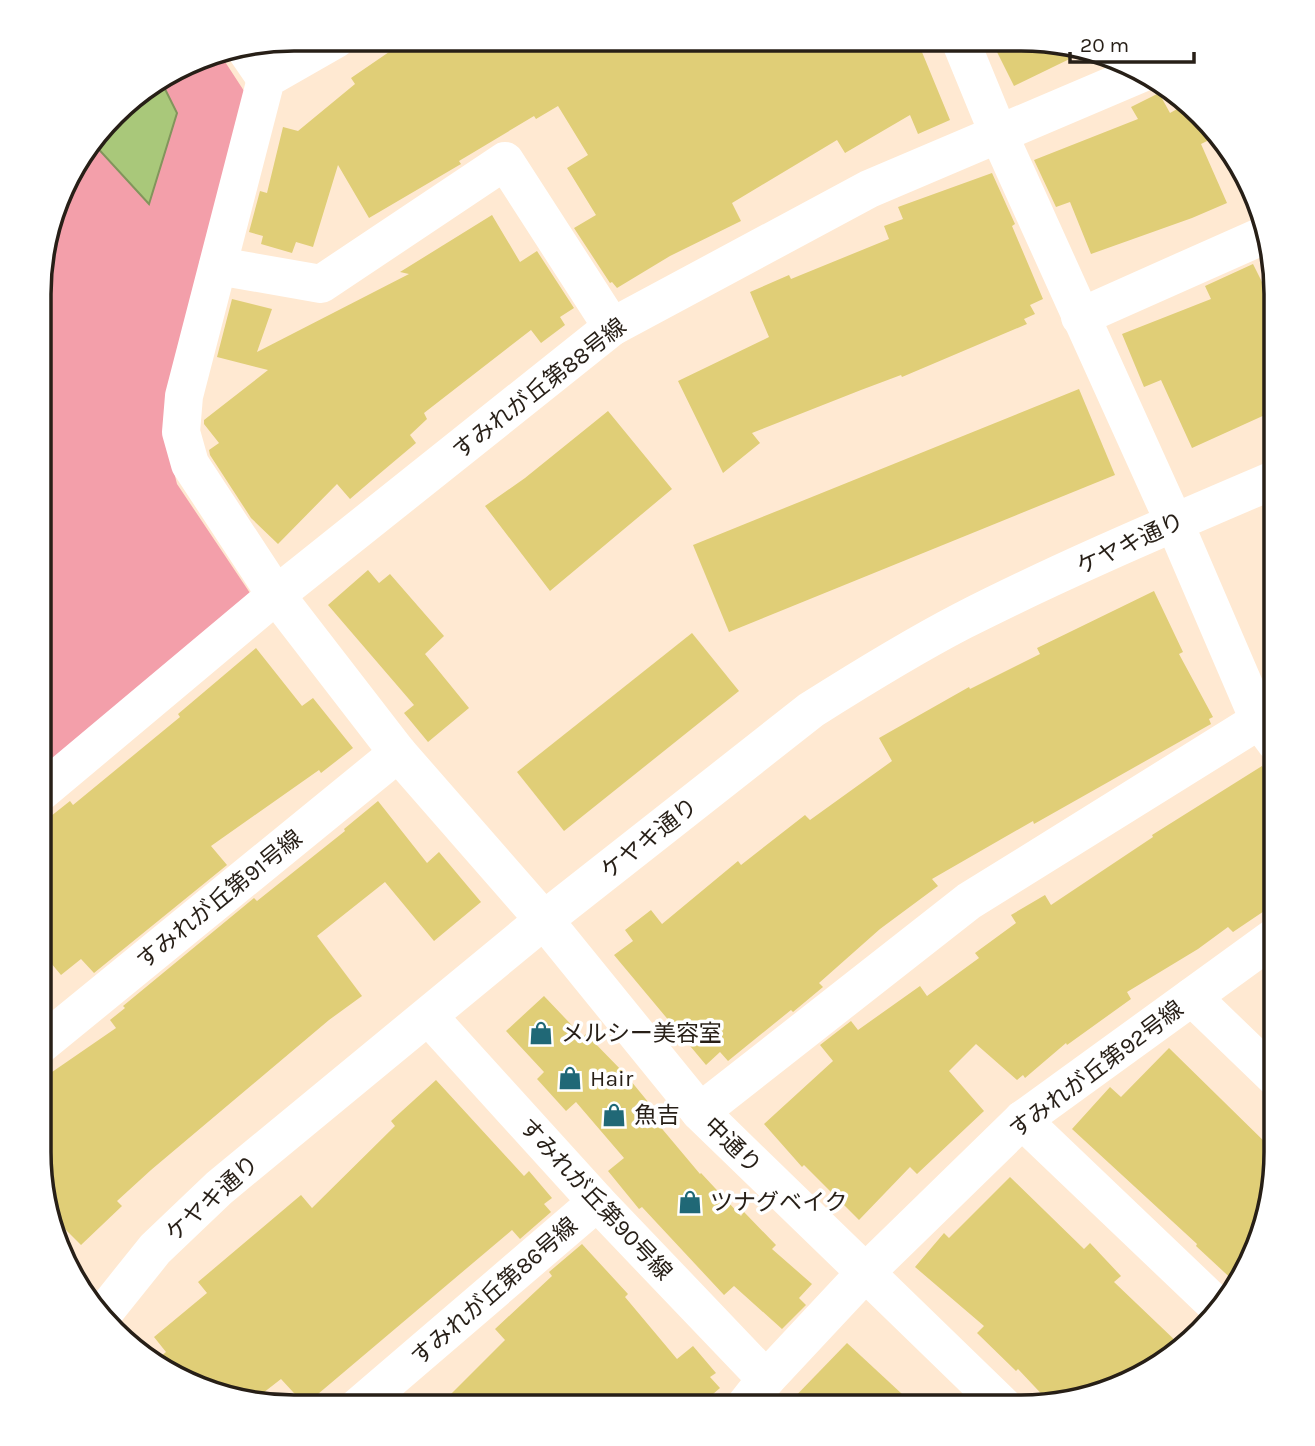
<svg xmlns="http://www.w3.org/2000/svg" width="1315" height="1446" viewBox="0 0 1315 1446" font-family="Karla,'Noto Sans JP',sans-serif">
	<style>
		.green { fill: #f39faa }
		.water { fill: #a9c87a; stroke: #82955c; stroke-width: 2 }
		.building { fill: #e0ce77 }
		.lines { fill: none; stroke-linecap: round; stroke-linejoin: round }
		.minor { stroke: #fff; stroke-width: 38 }
		.labels { text-anchor: middle; stroke-width: 7; stroke-linejoin: round; paint-order: stroke }
		.street-label { font-size: 23px; fill: #271f17; stroke: #fff }
		.poi-label { font-size: 23px; fill: #271f17; stroke: #fff; text-anchor: start }
		.rim { fill: none; stroke: #271f17; stroke-width: 3.5 }
	</style>
	<rect width="100%" height="100%" fill="#ffe9d2"/>
	<polygon class="green" points="218,51 246,94 165,436 177,484 252,596 41,769 43,244 72,166 126,102 211,52"/>
	<polygon class="water" points="161,81 177,113 149,204 92,142 126,102"/>
	<g class="building">
		<polygon points="408,39 917,40 950,120 918,134 910,115 845,153 837,140 732,203 741,221 670,256 617,288 612,282 610,283 574,228 596,215 567,168 588,155 558,106 536,119 534,116 459,161 461,164 369,218 338,165 313,247 296,242 292,253 261,244 263,236 249,232 260,191 267,193 283,127 298,131 355,84 351,78"/>
		<polygon points="991,40 1054,41 1084,52 1014,86"/>
		<polygon points="1159,93 1170,113 1186,104 1217,136 1201,144 1227,203 1192,218 1091,254 1070,202 1056,207 1034,160 1138,119 1131,107"/>
		<polygon points="992,173 1015,224 1012,226 1043,299 1030,305 1035,314 1024,319 1027,324 902,377 901,375 861,390 752,433 760,443 723,473 678,381 769,337 750,292 789,275 791,279 889,239 884,226 903,219 898,207"/>
		<polygon points="492,215 520,262 537,251 574,308 560,317 565,325 541,343 531,330 424,413 427,419 410,435 416,443 378,475 350,499 337,484 278,544 251,518 210,455 209,450 219,443 204,424 204,420 268,370 217,357 232,299 272,309 257,352 409,274 400,272"/>
		<polygon points="1253,264 1263,284 1276,278 1276,410 1192,448 1161,380 1144,387 1122,334 1211,299 1205,286"/>
		<polygon points="1079,389 1115,475 729,632 693,545"/>
		<polygon points="608,411 672,489 550,591 485,506 525,478"/>
		<polygon points="368,570 379,583 390,574 444,636 425,654 469,708 428,742 404,713 414,705 328,605"/>
		<polygon points="1154,591 1183,652 1179,654 1213,717 1209,719 1211,724 1034,824 1033,821 932,879 938,886 880,929 819,983 823,987 793,1012 791,1010 728,1061 720,1052 706,1065 614,955 633,941 625,930 651,910 662,924 738,861 741,865 805,815 810,820 892,761 879,738 969,687 970,689 1040,654 1037,648"/>
		<polygon points="692,633 739,691 564,831 517,772"/>
		<polygon points="256,648 302,706 313,698 353,748 321,773 319,770 211,846 227,865 94,973 81,959 61,975 40,950 41,824 70,801 73,805 180,717 178,714"/>
		<polygon points="1262,766 1276,790 1276,903 1233,932 1228,927 1198,949 1127,992 1131,999 1067,1045 1066,1043 1025,1078 1023,1075 1017,1080 976,1044 949,1071 984,1111 917,1174 910,1167 859,1220 804,1165 802,1167 764,1124 833,1061 820,1045 851,1021 858,1030 920,986 927,996 979,958 975,953 1016,923 1011,915 1045,895 1051,905 1153,837 1152,835"/>
		<polygon points="378,801 427,863 439,852 481,902 434,941 385,882 317,936 362,996 329,1020 151,1170 117,1201 122,1206 81,1245 57,1221 39,1169 39,1081 116,1028 110,1020 125,1008 123,1006 254,898 257,901 345,831 344,829"/>
		<polygon points="544,996 583,1037 586,1034 626,1075 658,1114 653,1118 700,1174 701,1173 741,1216 744,1212 776,1245 772,1249 812,1284 799,1298 806,1305 782,1329 734,1286 724,1295 642,1207 639,1209 608,1171 624,1158 576,1102 566,1111 537,1079 544,1072 506,1031"/>
		<polygon points="1169,1048 1276,1153 1276,1169 1242,1280 1238,1285 1196,1246 1197,1244 1072,1129 1110,1087 1121,1097"/>
		<polygon points="436,1080 524,1176 529,1171 552,1198 544,1204 551,1212 520,1239 512,1230 305,1405 281,1379 254,1400 166,1373 154,1362 166,1352 154,1337 207,1293 198,1282 301,1195 312,1208 395,1126 391,1121"/>
		<polygon points="1010,1177 1084,1249 1090,1243 1121,1276 1114,1282 1180,1345 1159,1366 1050,1403 1018,1369 1016,1371 977,1333 984,1326 915,1267 944,1233 949,1238"/>
		<polygon points="582,1244 628,1294 625,1297 677,1359 693,1346 716,1373 710,1377 720,1388 698,1407 438,1407 505,1340 495,1329 552,1276 549,1272"/>
		<polygon points="847,1343 916,1407 785,1407"/>
	</g>
	<g class="lines">
		<g class="minor">
			<polyline points="336,39 266,79 184,396 181,432 190,464 276,595 398,753 544,920 700,1112 1004,1407"/>
			<polyline points="960,40 999,135 1174,522 1259,720 1276,743"/>
			<polyline points="244,47 266,79"/>
			<polyline points="218,266 321,284 505,161 612,327"/>
			<polyline points="1080,317 1262,236"/>
			<polyline points="41,792 276,595 612,327 869,189 1142,73"/>
			<polyline points="1192,997 1276,1078"/>
			<polyline points="429,1017 597,1202 766,1379"/>
			<polyline points="40,1045 398,753"/>
			<polyline points="700,1112 969,901 1276,710"/>
			<polyline points="1022,1120 1218,1307"/>
			<path d="M 103,1314 L 155,1249 L 219,1188 L 544,920 L 811,710 C 860,679 910,648 962,621 C 1064,569 1171,524 1276,479"/>
			<polyline points="358,1407 597,1202"/>
			<polyline points="744,1407 766,1379 866,1272 1022,1120 1276,936"/>
		</g>
	</g>
	<defs>
		<g id="shop-bare" transform="scale(1.89)"><path d="M-5-2.5h2.3a2.7 3.5 0 0 1 5.4 0H5L5.5 6h-11ZM-1.5-2.5h3a1.5 2.3 0 0 0-3 0Z" fill="#206876" stroke="#fff" stroke-width="2.5" paint-order="stroke"/></g>
	</defs>
	<g fill-rule="evenodd">
		<use href="#shop-bare" x="541" y="1033"/>
		<use href="#shop-bare" x="570" y="1078"/>
		<use href="#shop-bare" x="614" y="1115"/>
		<use href="#shop-bare" x="690" y="1202"/>
	</g>
	<g class="labels">
		<g class="street-label">
			<text transform="translate(539 388) rotate(-38)" y="8">すみれが丘第88号線</text>
			<text transform="translate(1130 543) rotate(-25)" y="8">ケヤキ通り</text>
			<text transform="translate(649 838) rotate(-38)" y="8">ケヤキ通り</text>
			<text transform="translate(219 899) rotate(-39)" y="8">すみれが丘第91号線</text>
			<text transform="translate(1096 1069) rotate(-37)" y="8">すみれが丘第92号線</text>
			<text transform="translate(733 1145) rotate(44)" y="8">中通り</text>
			<text transform="translate(212 1198) rotate(-42)" y="8">ケヤキ通り</text>
			<text transform="translate(596 1199) rotate(47)" y="8">すみれが丘第90号線</text>
			<text transform="translate(494 1291) rotate(-41)" y="8">すみれが丘第86号線</text>
		</g>
		<g class="poi-label">
			<text x="561" y="1041">メルシー美容室</text>
			<text x="590" y="1086">Hair</text>
			<text x="634" y="1123">魚吉</text>
			<text x="710" y="1210">ツナグベイク</text>
		</g>
	</g>
	<path d="M0 0H1315V1446H0ZM294 51H1021A243 243 0 0 1 1264 294V1152A243 243 0 0 1 1021 1395H294A243 243 0 0 1 51 1152V294A243 243 0 0 1 294 51Z" fill="#fff" fill-rule="evenodd"/>
	<path class="rim" d="M294 51H1021A243 243 0 0 1 1264 294V1152A243 243 0 0 1 1021 1395H294A243 243 0 0 1 51 1152V294A243 243 0 0 1 294 51Z"/>
	<path d="M1070 52v10h124v-10" fill="none" stroke="#271f17" stroke-width="3.5"/>
	<text x="1080" y="52" font-size="21" fill="#271f17" stroke="#ffffff" stroke-width="5" paint-order="stroke">20 m</text>
</svg>
